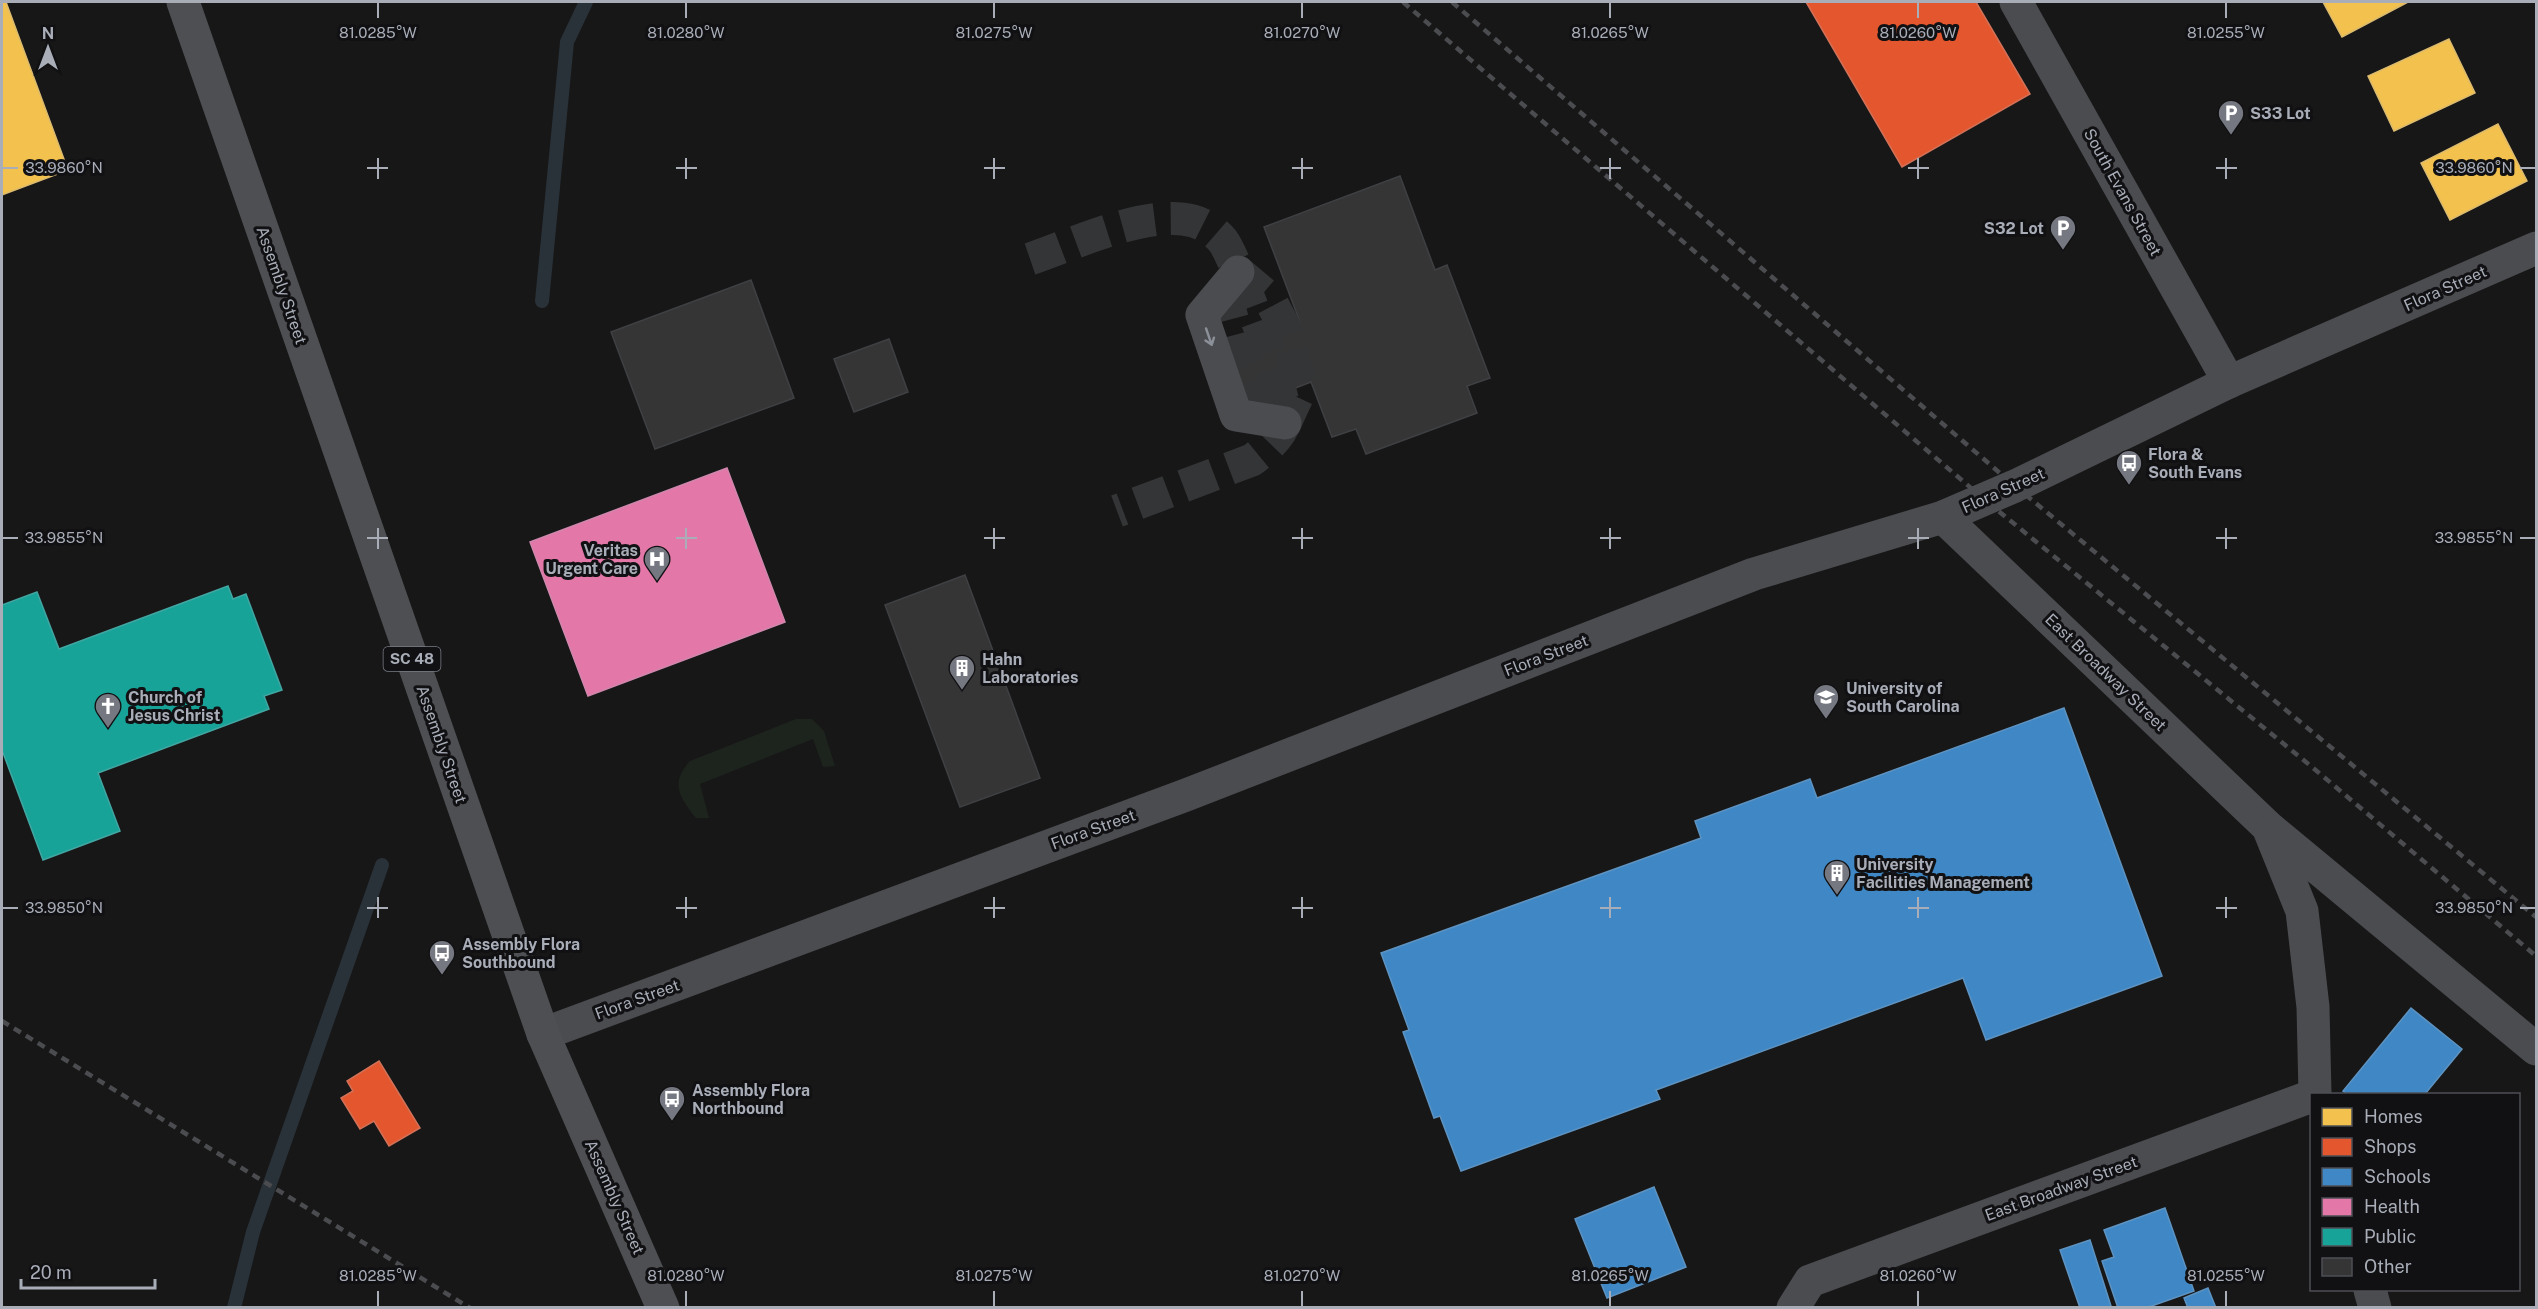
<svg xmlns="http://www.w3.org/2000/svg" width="2538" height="1309" viewBox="0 0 2538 1309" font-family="'Public Sans',sans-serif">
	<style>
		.green { fill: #1d241e }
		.homes { fill: #f2c14e; stroke: #dcbb6e; stroke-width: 1.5 }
		.shops { fill: #e4572e; stroke: #d27157; stroke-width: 1.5 }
		.schools { fill: #3f88c5; stroke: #5e93c1; stroke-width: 1.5 }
		.health { fill: #e377a8; stroke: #d187ad; stroke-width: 1.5 }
		.public { fill: #17a398; stroke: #42a6a2; stroke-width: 1.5 }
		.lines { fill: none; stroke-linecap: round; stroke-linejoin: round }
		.stream { stroke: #2a3239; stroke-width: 14 }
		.building { fill: #353536; stroke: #3f4043; stroke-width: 1.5 }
		.minor-tunnel { stroke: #343537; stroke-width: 33; stroke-dasharray: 33 16; stroke-linecap: butt }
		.minor { stroke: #4b4c50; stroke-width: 33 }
		.major { stroke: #4d4f52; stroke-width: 33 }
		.rail { stroke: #4b4c4f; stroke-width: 4.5; stroke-dasharray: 8 6; stroke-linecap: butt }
		.oneway { stroke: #8c9099 }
		.ticks { fill: none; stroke: #a8adb8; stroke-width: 2 }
		.labels { text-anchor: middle; stroke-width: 6; stroke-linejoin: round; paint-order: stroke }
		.shield { fill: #111113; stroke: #7b7e86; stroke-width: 1.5 }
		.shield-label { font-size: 15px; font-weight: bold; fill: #a8adb8 }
		.poi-label { font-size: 16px; font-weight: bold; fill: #a8adb8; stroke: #111113; text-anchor: start }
		.street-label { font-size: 16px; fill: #a8adb8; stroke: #111113 }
		.ticks-label { font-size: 15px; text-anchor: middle; fill: #a8adb8; stroke: #111113; stroke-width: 6; stroke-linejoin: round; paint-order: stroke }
	</style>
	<rect width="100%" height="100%" fill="#171717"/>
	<path class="green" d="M 796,719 L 812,719 L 824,731 L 835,766 L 823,767 L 813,739 L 700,784 L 709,818 L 696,818 C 679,797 670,783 690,761 Z"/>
	<g class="homes">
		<polygon points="2,2 6,2 68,170 2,195"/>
		<polygon points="2323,2 2408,2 2342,37"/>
		<polygon points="2449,39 2475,93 2394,131 2368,76"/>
		<polygon points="2498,124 2527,181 2450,220 2421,163"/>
	</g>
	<g class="shops">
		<polygon points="1806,2 1976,2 2030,94 1902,167"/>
		<polygon points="379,1061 420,1128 389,1146 374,1121 360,1129 341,1098 353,1091 347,1081"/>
	</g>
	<g class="schools">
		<polygon points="2064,708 2162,976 1986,1040 1963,978 1656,1090 1660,1099 1461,1171 1440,1116 1434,1118 1403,1032 1409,1030 1381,953 1701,838 1695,821 1810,779 1817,798"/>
		<polygon points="2411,1008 2462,1049 2425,1094 2347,1094 2343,1091"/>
		<polygon points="1654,1187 1686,1267 1607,1298 1575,1219"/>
		<polygon points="2165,1208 2194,1291 2146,1308 2118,1308 2102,1261 2114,1257 2104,1230"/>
		<polygon points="2090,1240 2111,1306 2106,1308 2080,1308 2060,1250"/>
		<polygon points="2208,1288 2216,1308 2188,1308 2184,1298"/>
	</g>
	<polygon class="health" points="727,468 785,622 588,696 530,542"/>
	<polygon class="public" points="228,586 233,599 246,594 282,690 264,696 269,709 98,773 120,831 43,860 2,750 2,605 37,592 59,649"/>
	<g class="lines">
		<g class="stream">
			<polyline points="542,301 567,42 586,2"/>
			<polyline points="234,1308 253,1232 382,865"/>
		</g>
	</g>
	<g class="building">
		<polygon points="1400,176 1435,270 1447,265 1490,378 1467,386 1477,413 1366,454 1356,429 1332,437 1311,382 1243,408 1222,352 1300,322 1264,227"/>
		<polygon points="751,280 794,398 655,449 611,332"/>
		<polygon points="889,339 908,392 854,412 834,359"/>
		<polygon points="965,575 1040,778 960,807 885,605"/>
	</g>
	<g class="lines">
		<g class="minor-tunnel">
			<path d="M 1030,259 C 1074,244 1147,209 1193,221 C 1204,224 1216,232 1223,241 C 1237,260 1290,403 1285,422 C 1281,436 1263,452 1252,460 L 1117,511"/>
			<polygon points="1238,272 1269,298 1285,328 1302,386 1285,423 1264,400 1239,345 1228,303"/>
		</g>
		<g class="minor">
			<polyline points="2016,2 2229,382"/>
			<polyline points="1238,272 1202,315 1236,415 1285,423"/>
			<polyline points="1943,517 2268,827 2536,1049"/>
			<polyline points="2270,832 2302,911 2313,1007 2315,1094"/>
			<polyline points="543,1034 1186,795 1754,574 1943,517 2015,486 2229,382 2536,248"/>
			<polyline points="2370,1290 2375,1308"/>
			<polyline points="1793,1308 1810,1281 2312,1096"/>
		</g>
		<polyline class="major" points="183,2 543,1034 663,1308"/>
		<g class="rail">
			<polyline points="1403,2 1985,500 2312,767 2536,956"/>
			<polyline points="1452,2 2015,486 2536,917"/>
			<polyline points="2,1021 470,1308"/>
		</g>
	</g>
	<defs><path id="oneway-shaft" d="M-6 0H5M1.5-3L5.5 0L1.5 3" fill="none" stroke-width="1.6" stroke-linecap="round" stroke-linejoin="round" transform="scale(1.5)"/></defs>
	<use class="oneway" href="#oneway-shaft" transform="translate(1209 337) rotate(71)"/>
	<path class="ticks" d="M 378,3 L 378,18M 686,3 L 686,18M 994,3 L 994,18M 1302,3 L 1302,18M 1610,3 L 1610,18M 1918,3 L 1918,18M 2226,3 L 2226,18M 378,158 L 378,179M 686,158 L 686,179M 994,158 L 994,179M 1302,158 L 1302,179M 1610,158 L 1610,179M 1918,158 L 1918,179M 2226,158 L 2226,179M 3,168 L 18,168M 367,168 L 388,168M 676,168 L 697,168M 984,168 L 1005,168M 1292,168 L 1313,168M 1600,168 L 1621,168M 1908,168 L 1929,168M 2216,168 L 2237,168M 2520,168 L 2535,168M 378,528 L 378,549M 686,528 L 686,549M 994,528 L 994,549M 1302,528 L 1302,549M 1610,528 L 1610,549M 1918,528 L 1918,549M 2226,528 L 2226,549M 3,538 L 18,538M 367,538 L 388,538M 676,538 L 697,538M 984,538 L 1005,538M 1292,538 L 1313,538M 1600,538 L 1621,538M 1908,538 L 1929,538M 2216,538 L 2237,538M 2520,538 L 2535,538M 378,897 L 378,918M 686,897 L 686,918M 994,897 L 994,918M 1302,897 L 1302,918M 1610,897 L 1610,918M 1918,897 L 1918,918M 2226,897 L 2226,918M 3,908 L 18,908M 367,908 L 388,908M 676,908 L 697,908M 984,908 L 1005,908M 1292,908 L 1313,908M 1600,908 L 1621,908M 1908,908 L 1929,908M 2216,908 L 2237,908M 2520,908 L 2535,908M 378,1291 L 378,1306M 686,1291 L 686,1306M 994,1291 L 994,1306M 1302,1291 L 1302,1306M 1610,1291 L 1610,1306M 1918,1291 L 1918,1306M 2226,1291 L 2226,1306"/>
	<defs>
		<g id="parking-pin" transform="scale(1.35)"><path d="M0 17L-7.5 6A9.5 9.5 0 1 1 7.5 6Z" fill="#757880" stroke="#111113"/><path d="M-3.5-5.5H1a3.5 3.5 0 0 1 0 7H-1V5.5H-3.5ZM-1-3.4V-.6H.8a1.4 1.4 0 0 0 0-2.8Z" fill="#fff"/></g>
		<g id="bus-pin" transform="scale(1.35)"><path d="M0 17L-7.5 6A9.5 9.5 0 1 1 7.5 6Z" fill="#757880" stroke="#111113"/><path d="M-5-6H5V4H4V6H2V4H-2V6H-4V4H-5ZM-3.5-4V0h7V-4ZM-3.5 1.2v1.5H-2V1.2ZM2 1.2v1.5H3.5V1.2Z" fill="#fff"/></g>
		<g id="hospital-pin" transform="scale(1.35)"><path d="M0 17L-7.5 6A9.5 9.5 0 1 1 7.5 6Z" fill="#757880" stroke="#111113"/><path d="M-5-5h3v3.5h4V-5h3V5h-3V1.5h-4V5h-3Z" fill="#fff"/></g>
		<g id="building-pin" transform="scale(1.35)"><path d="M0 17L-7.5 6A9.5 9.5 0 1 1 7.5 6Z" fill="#757880" stroke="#111113"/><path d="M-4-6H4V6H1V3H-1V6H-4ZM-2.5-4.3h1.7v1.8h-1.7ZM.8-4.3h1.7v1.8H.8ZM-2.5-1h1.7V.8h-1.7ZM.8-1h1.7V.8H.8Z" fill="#fff"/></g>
		<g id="university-pin" transform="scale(1.35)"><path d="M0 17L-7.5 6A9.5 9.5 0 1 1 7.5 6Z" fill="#757880" stroke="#111113"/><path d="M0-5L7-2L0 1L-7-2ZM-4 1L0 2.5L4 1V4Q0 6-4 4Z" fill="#fff"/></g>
		<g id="church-pin" transform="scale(1.35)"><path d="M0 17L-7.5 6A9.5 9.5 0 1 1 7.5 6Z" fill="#757880" stroke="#111113"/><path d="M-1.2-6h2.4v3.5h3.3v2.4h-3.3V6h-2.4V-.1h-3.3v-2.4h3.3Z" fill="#fff"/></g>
	</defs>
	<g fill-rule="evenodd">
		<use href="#parking-pin" x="2231" y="113"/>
		<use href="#parking-pin" x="2063" y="228"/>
		<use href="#bus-pin" x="2129" y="463"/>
		<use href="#hospital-pin" x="657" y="559"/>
		<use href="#building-pin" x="962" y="668"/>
		<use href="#university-pin" x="1826" y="697"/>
		<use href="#church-pin" x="108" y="706"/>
		<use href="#building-pin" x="1837" y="873"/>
		<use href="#bus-pin" x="442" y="953"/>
		<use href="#bus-pin" x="672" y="1099"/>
	</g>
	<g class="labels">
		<rect class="shield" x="383.5" y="647" width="57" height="24" rx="4.5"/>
		<g class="shield-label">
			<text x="412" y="664">SC 48</text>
		</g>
		<g class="poi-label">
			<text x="2250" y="119">S33 Lot</text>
			<text x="2044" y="234" text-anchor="end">S32 Lot</text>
			<text x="2148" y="460">Flora &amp;<tspan x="2148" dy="18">South Evans</tspan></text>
			<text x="638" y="556" text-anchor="end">Veritas<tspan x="638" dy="18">Urgent Care</tspan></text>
			<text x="982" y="665">Hahn<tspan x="982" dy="18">Laboratories</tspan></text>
			<text x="1846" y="694">University of<tspan x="1846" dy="18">South Carolina</tspan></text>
			<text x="128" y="703">Church of<tspan x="128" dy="18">Jesus Christ</tspan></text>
			<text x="1856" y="870">University<tspan x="1856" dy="18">Facilities Management</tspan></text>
			<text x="462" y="950">Assembly Flora<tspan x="462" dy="18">Southbound</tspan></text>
			<text x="692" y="1096">Assembly Flora<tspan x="692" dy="18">Northbound</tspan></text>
		</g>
		<g class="street-label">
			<text transform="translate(2123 192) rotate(61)" y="6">South Evans Street</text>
			<text transform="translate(282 285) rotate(71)" y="6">Assembly Street</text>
			<text transform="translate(2445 288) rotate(-24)" y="6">Flora Street</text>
			<text transform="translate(2003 490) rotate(-24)" y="6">Flora Street</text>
			<text transform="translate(1546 655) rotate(-21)" y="6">Flora Street</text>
			<text transform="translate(2106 672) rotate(44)" y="6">East Broadway Street</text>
			<text transform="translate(442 744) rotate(71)" y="6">Assembly Street</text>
			<text transform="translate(1093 829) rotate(-20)" y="6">Flora Street</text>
			<text transform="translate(637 999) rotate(-20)" y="6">Flora Street</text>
			<text transform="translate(2061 1188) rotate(-20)" y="6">East Broadway Street</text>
			<text transform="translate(615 1197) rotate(66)" y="6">Assembly Street</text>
		</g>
	</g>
	<g class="ticks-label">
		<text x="378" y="38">81.0285°W</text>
		<text x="686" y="38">81.0280°W</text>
		<text x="994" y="38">81.0275°W</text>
		<text x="1302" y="38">81.0270°W</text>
		<text x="1610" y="38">81.0265°W</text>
		<text x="1918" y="38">81.0260°W</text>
		<text x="2226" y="38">81.0255°W</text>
		<text x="64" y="173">33.9860°N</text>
		<text x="2474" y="173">33.9860°N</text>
		<text x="64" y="543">33.9855°N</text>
		<text x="2474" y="543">33.9855°N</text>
		<text x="64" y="913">33.9850°N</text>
		<text x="2474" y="913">33.9850°N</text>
		<text x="378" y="1281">81.0285°W</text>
		<text x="686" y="1281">81.0280°W</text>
		<text x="994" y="1281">81.0275°W</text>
		<text x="1302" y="1281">81.0270°W</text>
		<text x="1610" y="1281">81.0265°W</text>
		<text x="1918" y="1281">81.0260°W</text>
		<text x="2226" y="1281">81.0255°W</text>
	</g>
	<rect width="2538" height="1309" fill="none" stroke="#a8adb8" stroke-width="6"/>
	<rect x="2310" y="1093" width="210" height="198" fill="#111113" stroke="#4d4f55" stroke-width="1.5"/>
	<rect x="2322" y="1108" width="30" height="18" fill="#f2c14e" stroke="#4d4f55" stroke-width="1.5"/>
	<text x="2364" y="1123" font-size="18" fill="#a8adb8">Homes</text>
	<rect x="2322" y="1138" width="30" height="18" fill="#e4572e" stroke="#4d4f55" stroke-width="1.5"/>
	<text x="2364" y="1153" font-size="18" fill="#a8adb8">Shops</text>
	<rect x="2322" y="1168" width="30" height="18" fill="#3f88c5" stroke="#4d4f55" stroke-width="1.5"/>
	<text x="2364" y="1183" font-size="18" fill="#a8adb8">Schools</text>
	<rect x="2322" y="1198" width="30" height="18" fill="#e377a8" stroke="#4d4f55" stroke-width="1.5"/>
	<text x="2364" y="1213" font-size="18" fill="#a8adb8">Health</text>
	<rect x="2322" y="1228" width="30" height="18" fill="#17a398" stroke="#4d4f55" stroke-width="1.5"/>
	<text x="2364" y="1243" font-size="18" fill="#a8adb8">Public</text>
	<rect x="2322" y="1258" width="30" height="18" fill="#353536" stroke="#4d4f55" stroke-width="1.5"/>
	<text x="2364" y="1273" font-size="18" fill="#a8adb8">Other</text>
	<g transform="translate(48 48)" stroke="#111113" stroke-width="4.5" paint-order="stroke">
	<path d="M0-4.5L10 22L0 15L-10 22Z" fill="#a8adb8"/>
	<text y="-9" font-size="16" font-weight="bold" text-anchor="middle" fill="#a8adb8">N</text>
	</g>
	<path d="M21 1279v9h134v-9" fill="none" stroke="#a8adb8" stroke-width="3"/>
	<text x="30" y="1279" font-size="18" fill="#a8adb8" stroke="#111113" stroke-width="4.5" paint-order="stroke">20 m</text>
</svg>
